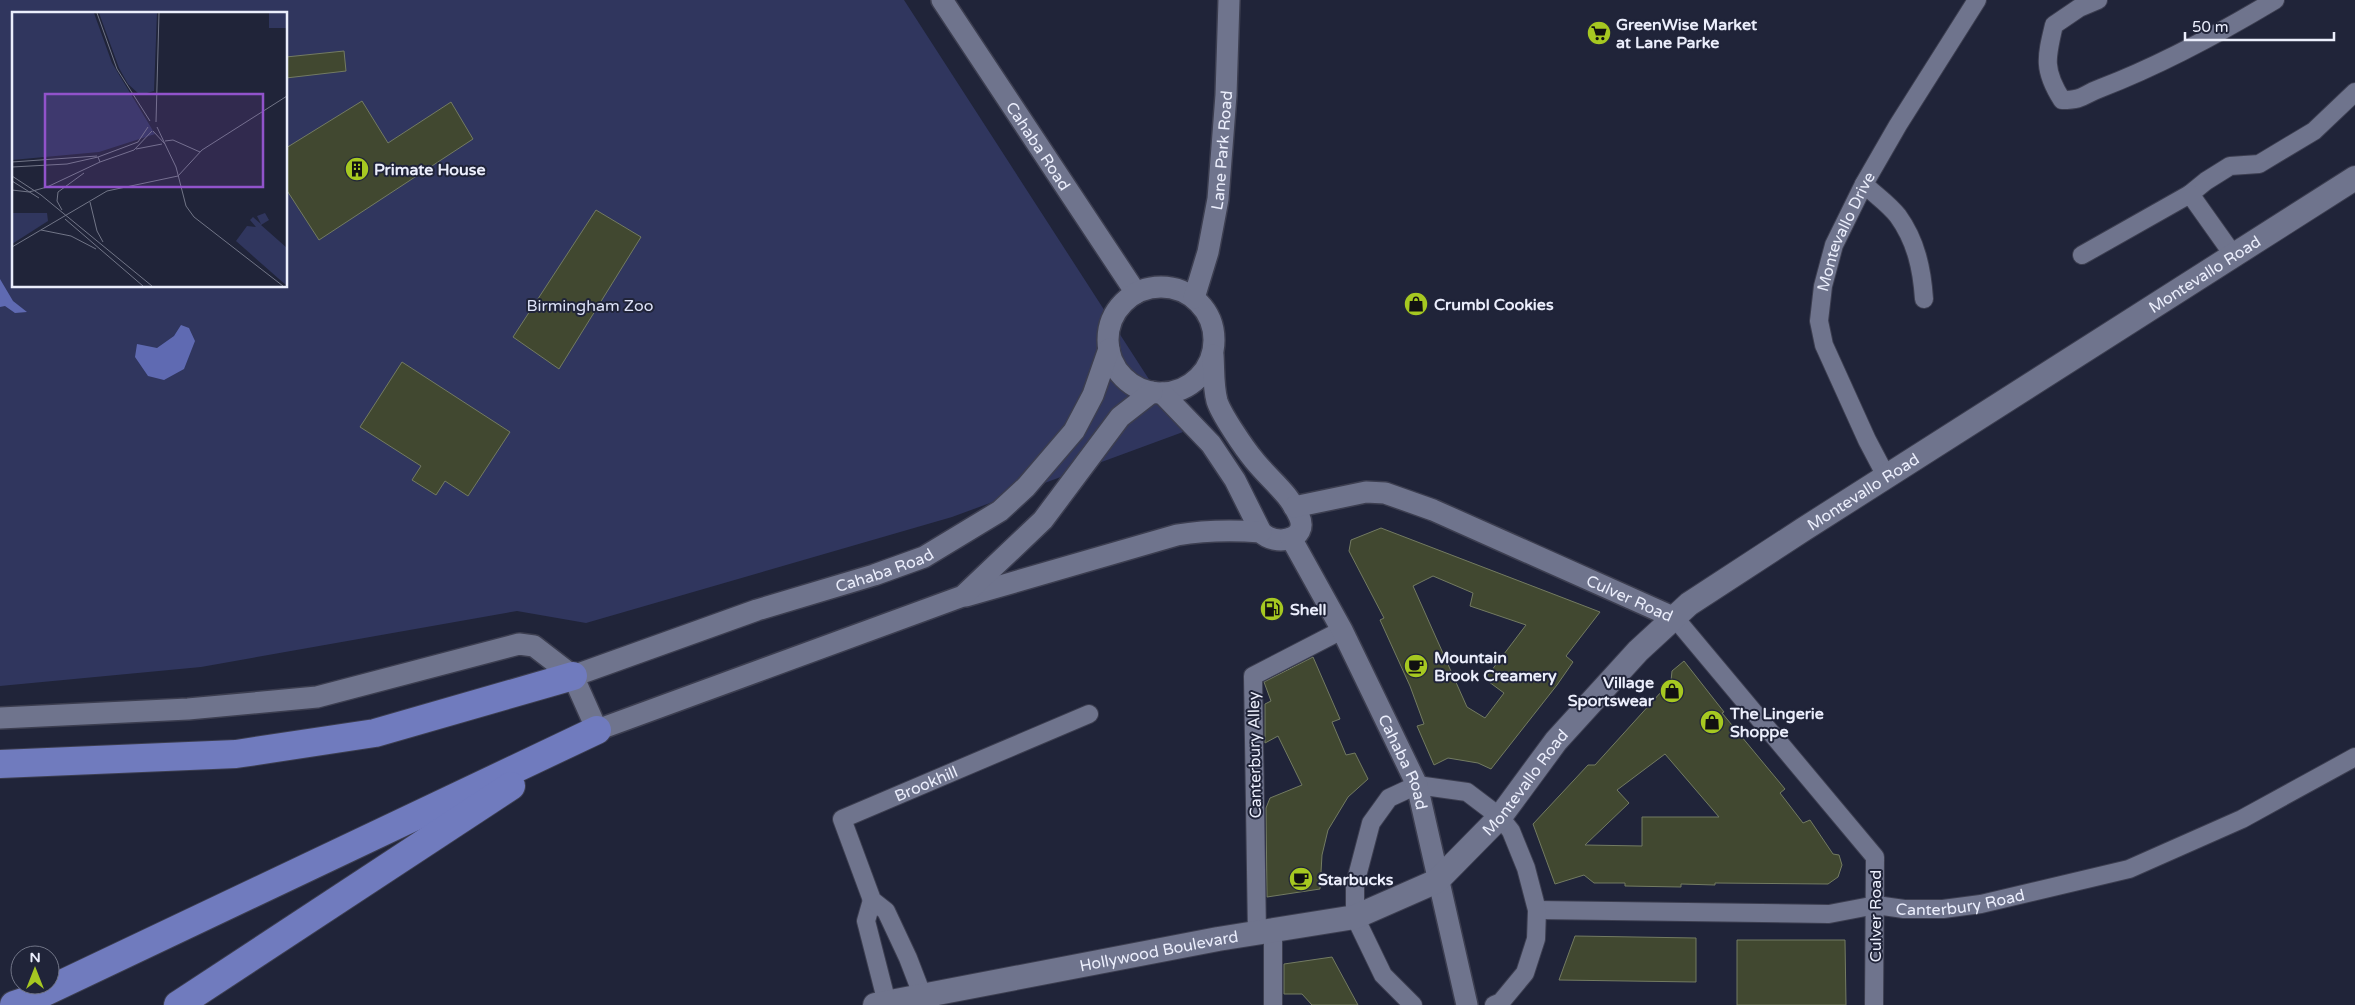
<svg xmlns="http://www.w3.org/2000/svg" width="2355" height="1005" viewBox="0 0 2355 1005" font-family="'Varela Round',sans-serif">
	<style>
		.green { fill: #30365e; fill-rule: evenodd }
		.water { fill: #5f6ab2 }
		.building { fill: #414830; stroke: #737b62; fill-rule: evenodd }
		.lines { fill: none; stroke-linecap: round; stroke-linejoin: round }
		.minor-casing { stroke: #3c3e50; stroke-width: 20 }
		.tertiary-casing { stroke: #3c3e50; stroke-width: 24 }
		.secondary-casing { stroke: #3c3e50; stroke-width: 26 }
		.trunk-casing { stroke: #3c3e50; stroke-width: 30 }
		.minor { stroke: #6f748d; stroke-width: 18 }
		.tertiary { stroke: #6f748d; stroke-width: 21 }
		.secondary { stroke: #6f748d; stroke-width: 24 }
		.trunk { stroke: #707bbe; stroke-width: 28 }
		.labels { text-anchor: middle; stroke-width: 4; stroke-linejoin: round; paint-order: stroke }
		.poi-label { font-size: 16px; font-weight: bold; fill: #ebeefc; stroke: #202439; text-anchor: start }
		.street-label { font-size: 16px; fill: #ebeefc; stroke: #202439 }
		.park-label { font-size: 16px; fill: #dee3f8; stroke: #202439 }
		.inset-road { fill: none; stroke: #717587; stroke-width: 1 }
		.view { fill: #9153cb; fill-opacity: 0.15; stroke: #9153cb; stroke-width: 2.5 }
		.inset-edge { fill: none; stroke: #ebeefc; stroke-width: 2.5 }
	</style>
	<rect width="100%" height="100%" fill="#202439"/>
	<path class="green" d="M 0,0 L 904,0 L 1183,432 L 952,517 L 586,623 L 517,611 L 201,667 L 0,686 ZM 14,14 L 286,14 L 286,286 L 14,286 Z"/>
	<g class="water">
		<polygon points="0,279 13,301 27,312 15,313 5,306 0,307"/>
		<polygon points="181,325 189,328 195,341 184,369 164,380 148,376 135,357 137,344 157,348 174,336"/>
	</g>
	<g class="building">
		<polygon points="344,51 346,71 286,78 286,57"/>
		<polygon points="362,101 388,143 451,102 473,139 319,240 286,189 286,148"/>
		<polygon points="596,210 641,237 559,369 513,337"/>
		<polygon points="402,362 510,432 468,496 445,481 436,495 412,480 421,466 360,427"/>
		<path d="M 1381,528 L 1600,612 L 1566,656 L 1573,662 L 1557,685 L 1491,769 L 1478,763 L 1448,758 L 1434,765 L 1417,726 L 1424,724 L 1410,686 L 1380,620 L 1384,618 L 1349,551 L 1351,540 ZM 1433,576 L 1473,593 L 1470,606 L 1526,625 L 1485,679 L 1504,693 L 1485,718 L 1467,707 L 1413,586 Z"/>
		<polygon points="1313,657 1340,719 1332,722 1346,755 1355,753 1368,779 1348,797 1328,830 1322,855 1320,889 1267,897 1266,808 1270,798 1302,785 1278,736 1265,743 1265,704 1271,701 1264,682"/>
		<path d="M 1684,661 L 1724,712 L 1722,713 L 1785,789 L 1780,793 L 1803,823 L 1810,820 L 1833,854 L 1839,855 L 1842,865 L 1838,877 L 1828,884 L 1715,883 L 1715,885 L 1681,884 L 1681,887 L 1625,886 L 1625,883 L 1594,883 L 1584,875 L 1555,884 L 1533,824 L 1588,765 L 1595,765 L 1671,681 L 1672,671 ZM 1665,754 L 1719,817 L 1642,817 L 1642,846 L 1585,845 L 1629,803 L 1617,790 Z"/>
		<polygon points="1575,936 1696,938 1696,982 1559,980"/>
		<polygon points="1737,940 1845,940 1846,1005 1737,1005"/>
		<polygon points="1332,957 1358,1005 1312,1005 1302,994 1284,994 1284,964"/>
	</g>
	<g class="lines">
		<g class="minor-casing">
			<g id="minor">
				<path d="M 2098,0 L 2079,8 L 2054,25 C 2046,58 2043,70 2062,100 C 2084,100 2082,95 2101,88 C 2161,65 2220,33 2275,0"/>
				<path d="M 1864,184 C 1874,194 1889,204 1898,216 C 1916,241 1922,269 1924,299"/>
				<polyline points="2190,194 2206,181 2230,166 2259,164 2314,131 2355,92"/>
				<polyline points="2082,255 2190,194 2234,256"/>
				<path id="s1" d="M 1887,478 L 1867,440 L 1824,345 L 1819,321 L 1823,286 L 1834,245 L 1864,184 L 1898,125 L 1977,0"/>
				<polyline points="1675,618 1875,857 1874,1005"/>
				<polyline points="872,900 866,921 887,1003"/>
				<path id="s2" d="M 1537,910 L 1829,914 L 1876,905 L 1904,909 L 1943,909 L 1981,904 L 2129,869 L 2242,819 L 2355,757"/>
				<polyline points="1273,931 1273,1005"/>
				<polyline points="1257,934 1253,676 1342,630"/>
				<path id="s3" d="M 923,997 L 908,958 L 886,911 L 872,900 L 842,819 L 1089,714"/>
				<polyline points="1413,1005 1383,975 1355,917 1355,884 1371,823 1389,798 1417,785 1467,792 1500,817 1511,831 1526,868 1537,910 1536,939 1525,973 1501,1002 1494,1005"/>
			</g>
		</g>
		<g class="tertiary-casing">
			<g id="tertiary">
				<path id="s4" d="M 942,0 L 1136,293"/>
				<circle cx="1161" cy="340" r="53"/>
				<path id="s5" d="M 1194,298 L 1208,252 L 1218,199 L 1226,95 L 1229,0"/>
				<path d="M 1162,393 L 1211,444 L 1235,480 L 1261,532 C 1275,547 1310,540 1299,516 C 1289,493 1269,479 1254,460 C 1244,448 1221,414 1217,401 C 1213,386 1214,370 1213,355"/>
				<path id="s6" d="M 1294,507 L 1366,492 L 1385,493 L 1433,510 L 1675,618"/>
				<path id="s7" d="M 1291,538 L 1342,630 L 1417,785 L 1467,1005"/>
				<path d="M 966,596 L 1177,535 C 1206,530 1232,530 1261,532"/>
				<path id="s8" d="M 573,676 L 757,610 L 874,575 L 924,557 L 1000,511 L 1026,487 L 1074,431 L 1093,395 L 1109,349"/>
				<polyline points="0,718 188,709 317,697 519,644 534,646 573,676 597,730 963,596 1043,520 1120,417 1152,392"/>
			</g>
		</g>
		<g class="secondary-casing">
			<g id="secondary">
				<path id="s9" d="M 875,1005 L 1218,939 L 1355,917 L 1437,881 L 1500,817 L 1556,741 L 1638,651 L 1689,604 L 1804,529 L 2355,178"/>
			</g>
		</g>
		<g class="trunk-casing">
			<g id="trunk">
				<polyline points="0,764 236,754 375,733 573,676"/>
				<polyline points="14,1005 26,1001 597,730"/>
				<polyline points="178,1005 511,786"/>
			</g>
		</g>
		<use href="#minor" class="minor"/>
		<use href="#tertiary" class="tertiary"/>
		<use href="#secondary" class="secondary"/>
		<use href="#trunk" class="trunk"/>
	</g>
	<defs>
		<g id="supermarket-disc" transform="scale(1.25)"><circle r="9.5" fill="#a6c821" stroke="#202439"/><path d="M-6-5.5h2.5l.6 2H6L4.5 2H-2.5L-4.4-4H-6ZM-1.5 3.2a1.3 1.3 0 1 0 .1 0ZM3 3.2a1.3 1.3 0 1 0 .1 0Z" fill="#111"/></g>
		<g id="building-disc" transform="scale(1.25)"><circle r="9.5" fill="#a6c821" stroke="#202439"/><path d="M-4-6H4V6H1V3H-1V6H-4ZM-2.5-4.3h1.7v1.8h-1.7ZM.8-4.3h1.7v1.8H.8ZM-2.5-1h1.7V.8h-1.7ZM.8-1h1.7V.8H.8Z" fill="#111"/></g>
		<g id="shop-disc" transform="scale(1.25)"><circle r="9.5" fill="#a6c821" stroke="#202439"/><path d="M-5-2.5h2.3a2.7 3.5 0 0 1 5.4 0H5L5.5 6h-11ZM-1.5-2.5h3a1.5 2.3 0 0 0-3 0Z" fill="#111"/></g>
		<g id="fuel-disc" transform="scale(1.25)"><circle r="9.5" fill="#a6c821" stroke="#202439"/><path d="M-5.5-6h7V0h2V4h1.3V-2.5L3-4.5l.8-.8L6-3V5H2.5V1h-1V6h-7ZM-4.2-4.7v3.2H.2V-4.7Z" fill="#111"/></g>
		<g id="cafe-disc" transform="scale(1.25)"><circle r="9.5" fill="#a6c821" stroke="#202439"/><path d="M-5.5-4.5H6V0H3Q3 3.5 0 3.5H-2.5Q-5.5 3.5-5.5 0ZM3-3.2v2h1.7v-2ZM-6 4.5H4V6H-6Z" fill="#111"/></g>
	</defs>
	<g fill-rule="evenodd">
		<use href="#supermarket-disc" x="1599" y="33"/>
		<use href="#building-disc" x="357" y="169"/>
		<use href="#shop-disc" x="1416" y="304"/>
		<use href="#fuel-disc" x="1272" y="609"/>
		<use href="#cafe-disc" x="1416" y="666"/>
		<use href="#shop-disc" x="1672" y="691"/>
		<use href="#shop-disc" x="1712" y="722"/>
		<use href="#cafe-disc" x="1301" y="879"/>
	</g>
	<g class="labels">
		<g class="poi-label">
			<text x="1616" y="30">GreenWise Market<tspan x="1616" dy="18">at Lane Parke</tspan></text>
			<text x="374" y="175">Primate House</text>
			<text x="1434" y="310">Crumbl Cookies</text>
			<text x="1290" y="615">Shell</text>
			<text x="1434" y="663">Mountain<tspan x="1434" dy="18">Brook Creamery</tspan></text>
			<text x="1654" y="688" text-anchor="end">Village<tspan x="1654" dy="18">Sportswear</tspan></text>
			<text x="1730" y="719">The Lingerie<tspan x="1730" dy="18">Shoppe</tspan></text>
			<text x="1318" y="885">Starbucks</text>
		</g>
		<g class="street-label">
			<text dy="6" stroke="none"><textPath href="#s4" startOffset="175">Cahaba Road</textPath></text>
			<text dy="6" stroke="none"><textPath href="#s5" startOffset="151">Lane Park Road</textPath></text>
			<text dy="6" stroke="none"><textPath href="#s1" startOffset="266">Montevallo Drive</textPath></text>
			<text dy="6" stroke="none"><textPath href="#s9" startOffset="1565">Montevallo Road</textPath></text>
			<text dy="6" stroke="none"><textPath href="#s9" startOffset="1160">Montevallo Road</textPath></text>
			<text dy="6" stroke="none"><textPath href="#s8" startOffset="329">Cahaba Road</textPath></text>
			<text dy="6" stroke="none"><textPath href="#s6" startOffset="359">Culver Road</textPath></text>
			<text transform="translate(1254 755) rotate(-91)" y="6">Canterbury Alley</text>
			<text dy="6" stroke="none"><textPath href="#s7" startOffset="251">Cahaba Road</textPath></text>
			<text dy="6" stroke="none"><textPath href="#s9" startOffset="710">Montevallo Road</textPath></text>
			<text dy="6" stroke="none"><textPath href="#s3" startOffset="289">Brookhill</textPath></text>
			<text dy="6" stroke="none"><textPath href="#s2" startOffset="425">Canterbury Road</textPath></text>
			<text transform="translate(1875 916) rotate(-90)" y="6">Culver Road</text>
			<text dy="6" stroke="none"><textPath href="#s9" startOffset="289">Hollywood Boulevard</textPath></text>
		</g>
		<g class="park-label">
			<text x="590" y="311">Birmingham Zoo</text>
		</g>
	</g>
	<g transform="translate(12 12)">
		<rect width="275" height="275" fill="#202439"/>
		<path d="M 0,1 L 82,1 L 100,51 L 143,122 L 87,140 L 0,148 ZM 87,1 L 145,1 L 142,79 L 128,83 L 116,72 L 107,56 ZM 257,1 L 275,1 L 275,16 L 257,16 ZM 0,201 L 35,201 L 36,209 L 0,232 ZM 253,201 L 257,208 L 249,213 L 275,236 L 275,274 L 224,229 L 235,214 L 244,215 L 238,208 L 241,205 L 249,212 L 245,204 Z" fill="#30365e"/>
		<path class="inset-road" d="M 85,1 L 105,57 L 138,109M 144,110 L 147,1M 141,119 L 153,132 L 145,115M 153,129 L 161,128 L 188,140M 153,132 L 164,155 L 174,194 L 182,205 L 271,274M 124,137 L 150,132M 86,145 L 88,150 L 122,138 L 140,119M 86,145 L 126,130 L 136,115M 0,150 L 85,144M 0,155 L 55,152 L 86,145M 0,164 L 29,183 L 140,274M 0,169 L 27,186M 0,178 L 17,180 L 35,175 L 88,150M 78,190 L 85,219 L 91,230M 50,198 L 45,189 L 46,180 L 72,161M 53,207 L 131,274M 29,218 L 59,224 L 84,237M 0,235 L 95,179 L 166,164 L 190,138 L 275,84"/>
		<path class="view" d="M 33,82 L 251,82 L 251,175 L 33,175 Z"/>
		<rect width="275" height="275" class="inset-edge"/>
	</g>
	<g transform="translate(35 970)"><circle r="24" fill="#202439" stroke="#717587"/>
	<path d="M0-4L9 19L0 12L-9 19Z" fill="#a6c821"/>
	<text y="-8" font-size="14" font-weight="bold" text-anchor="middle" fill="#ebeefc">N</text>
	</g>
	<path d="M2185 32v8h149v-8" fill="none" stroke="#ebeefc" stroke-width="2.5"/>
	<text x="2192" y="32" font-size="15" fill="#ebeefc" stroke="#202439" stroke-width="4" paint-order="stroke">50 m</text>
</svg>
